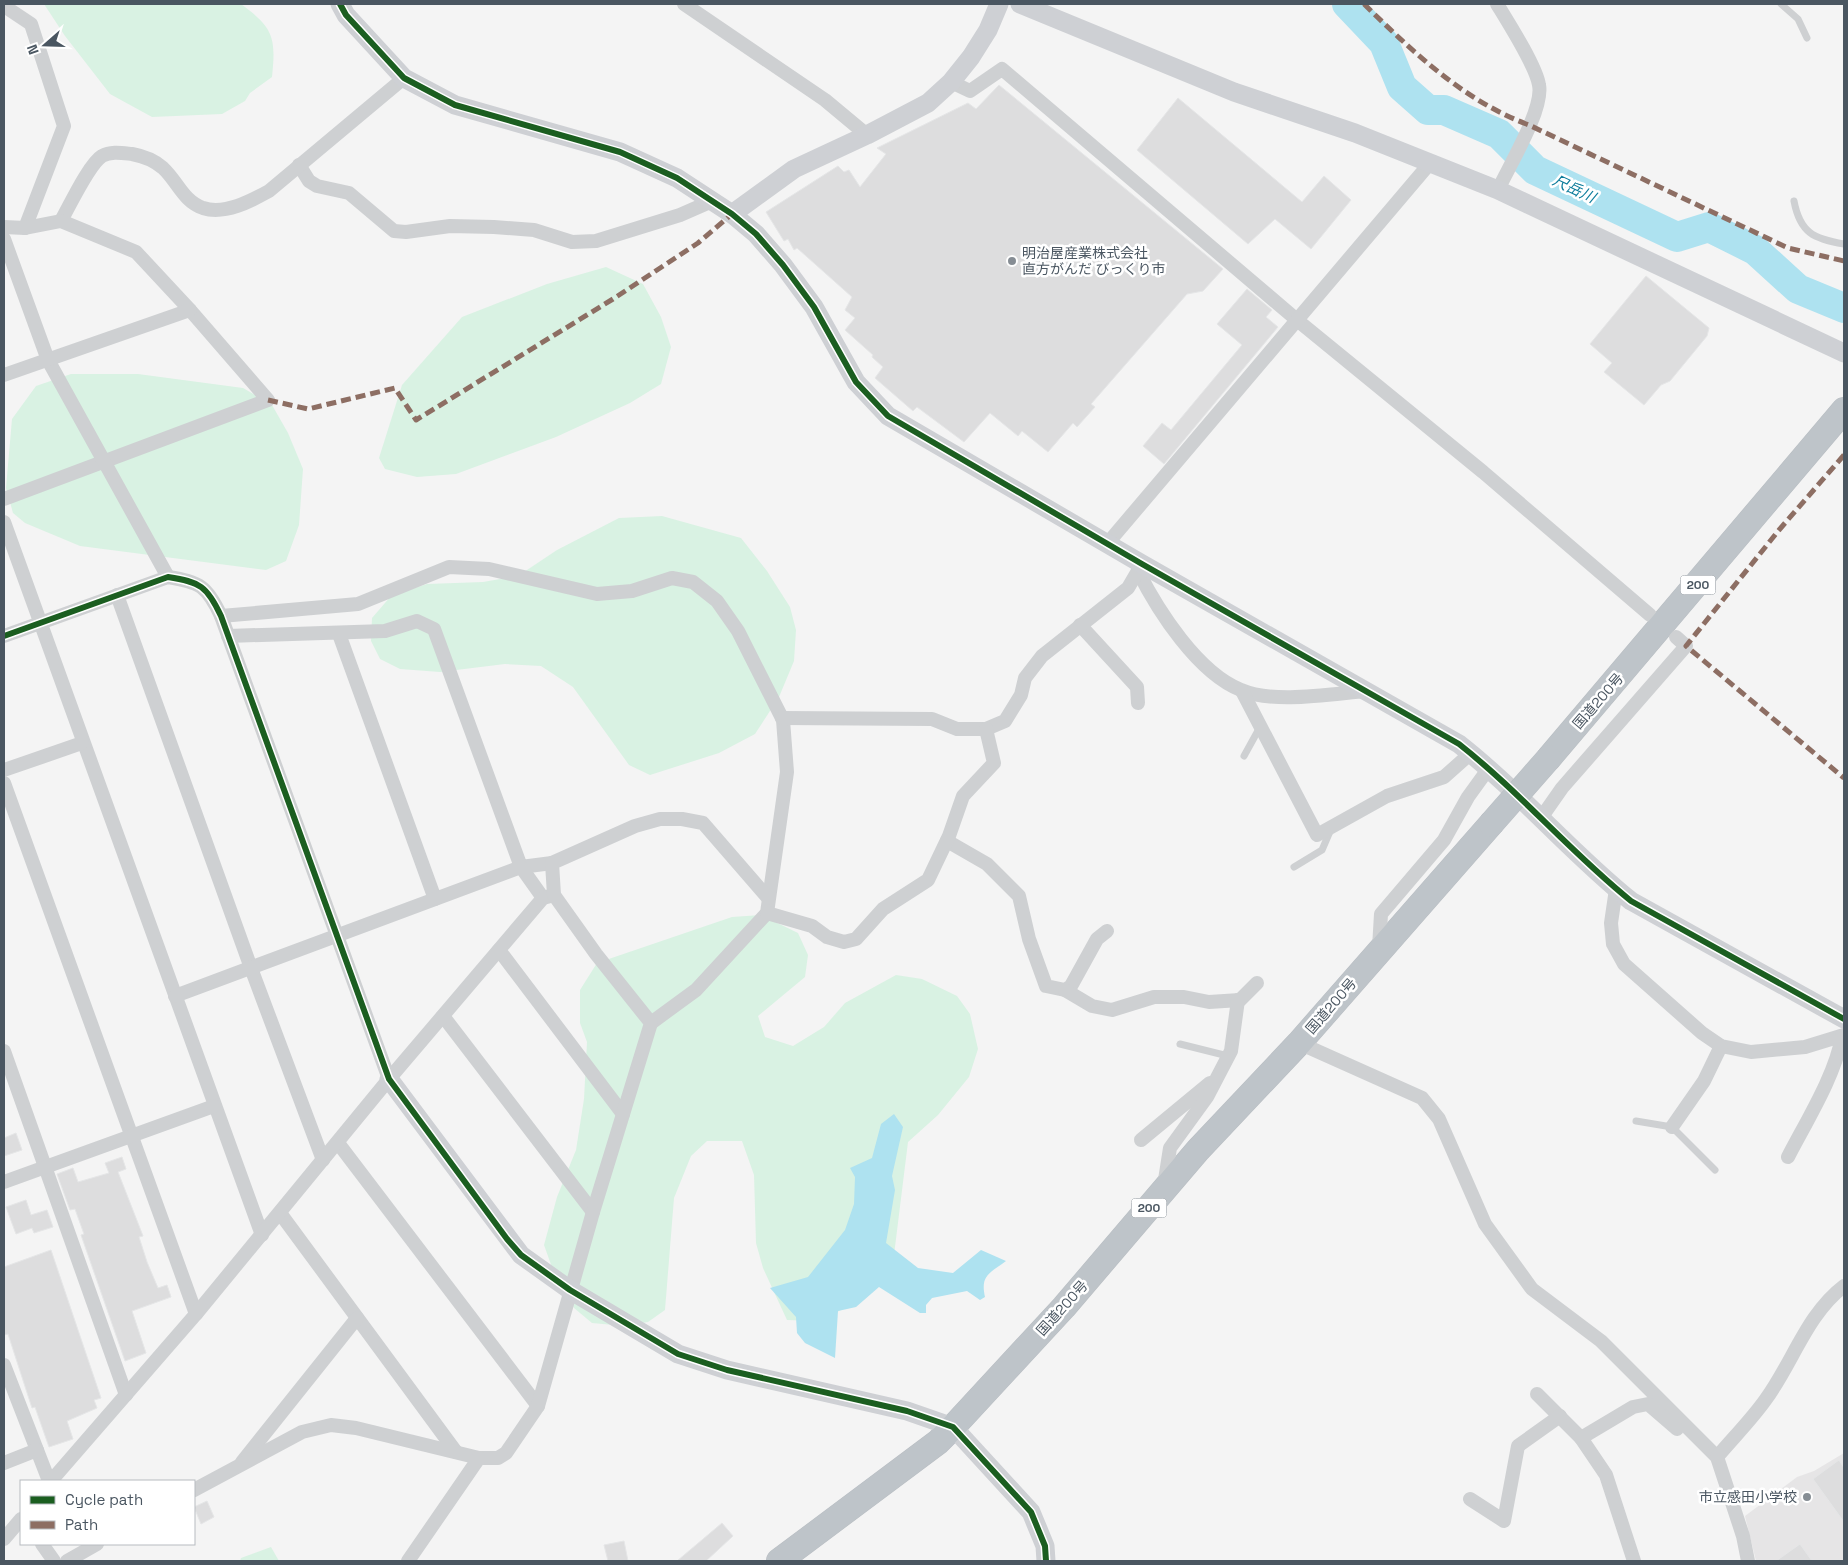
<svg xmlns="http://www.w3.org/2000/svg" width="1848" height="1565" viewBox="0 0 1848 1565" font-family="'Space Grotesk','Noto Sans JP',sans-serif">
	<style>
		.education { fill: #e6e5e6 }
		.green { fill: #d9f2e3 }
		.water { fill: #aee2f0 }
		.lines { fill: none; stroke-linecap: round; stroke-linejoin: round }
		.river { stroke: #aee2f0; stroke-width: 30 }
		.building { fill: #ddddde; stroke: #e5e6e7 }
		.highway-casing { stroke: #b9bec3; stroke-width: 26 }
		.lane { stroke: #ced0d2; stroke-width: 7 }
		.street { stroke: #ced0d2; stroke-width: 14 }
		.secondary { stroke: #ced0d4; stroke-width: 19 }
		.highway { stroke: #bec4c9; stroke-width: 25 }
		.highway-bridge-casing { stroke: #b9bec3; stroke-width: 26; stroke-linecap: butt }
		.highway-bridge { stroke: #bec4c9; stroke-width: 25 }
		.quiet { stroke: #8d6e63; stroke-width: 5; stroke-dasharray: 10 5; stroke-linecap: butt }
		.cycleway-casing { stroke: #fff; stroke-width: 9 }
		.cycleway { stroke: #1b5e20; stroke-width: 6 }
		.poi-dot { fill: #868d94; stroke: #fff; stroke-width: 2 }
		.labels { text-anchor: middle; stroke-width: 5; stroke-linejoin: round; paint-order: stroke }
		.shield { fill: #fff; stroke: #808990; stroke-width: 1 }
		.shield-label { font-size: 12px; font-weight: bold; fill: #4a5661 }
		.poi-label { font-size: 14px; fill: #4a5661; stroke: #fff; text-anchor: start }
		.street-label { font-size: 14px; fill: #4a5661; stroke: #fff }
		.water-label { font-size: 15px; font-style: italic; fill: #0c7c9b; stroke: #fff }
	</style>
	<rect width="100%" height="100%" fill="#f4f4f4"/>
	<polygon class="education" points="1844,1453 1844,1561 1756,1561 1745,1516 1797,1477 1814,1471"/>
	<g class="green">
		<path d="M 44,4 L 241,4 C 274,28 276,38 272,77 L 250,93 L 245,101 L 222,114 L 152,117 L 110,94 L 65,36 Z"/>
		<polygon points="606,267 643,284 661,317 671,347 661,384 630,403 556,437 456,474 417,477 385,469 379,458 402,385 462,317 547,284"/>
		<polygon points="71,374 138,374 243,388 272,405 288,433 303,469 299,525 286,561 266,570 80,546 25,523 13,513 6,488 12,419 36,386"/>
		<polygon points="662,516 741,538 767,571 790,607 796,630 794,661 779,697 755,734 719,753 650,775 629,765 573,687 541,666 505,664 440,672 400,669 380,659 371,641 372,618 391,596 427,584 483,582 518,576 557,550 619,518"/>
		<polygon points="761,915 798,933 808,955 805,977 758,1016 765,1037 793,1046 824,1027 845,1003 896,975 922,979 957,996 970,1014 978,1049 969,1077 938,1115 908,1142 893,1263 860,1299 832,1315 815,1321 787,1320 763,1268 756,1243 754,1175 742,1141 707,1141 691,1156 674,1198 665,1310 648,1322 624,1326 592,1323 574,1308 554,1273 544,1245 557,1197 576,1150 584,1099 587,1042 580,1023 580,990 597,963 732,917"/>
		<polygon points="271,1547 279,1561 240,1561 241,1558"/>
	</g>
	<path class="water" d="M 894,1114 L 903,1127 L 892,1176 L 895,1190 L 886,1243 L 918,1268 L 953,1273 L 981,1250 L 1006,1261 C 990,1273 980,1275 985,1297 L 980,1300 L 967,1291 L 932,1298 L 926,1305 L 926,1313 L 920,1313 L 879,1287 L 856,1307 L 838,1311 L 835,1358 L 805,1343 L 797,1333 L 796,1317 L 770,1288 L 808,1277 L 845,1230 L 854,1204 L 855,1177 L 850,1168 L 872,1158 L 881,1124 Z"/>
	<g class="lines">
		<polyline class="river" points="1347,4 1384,43 1402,87 1428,110 1444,110 1499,134 1535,170 1677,237 1709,227 1755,250 1798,289 1844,308"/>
	</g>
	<g class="building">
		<polygon points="999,85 1223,269 1203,291 1187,294 1091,404 1095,407 1077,427 1073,423 1048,452 1022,431 1018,436 990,413 964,442 917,407 913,411 875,378 883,367 872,357 873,355 845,330 855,318 845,310 852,297 797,248 794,250 788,239 784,241 766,212 838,166 844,172 849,170 860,187 886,154 877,148 968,103 976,109"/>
		<polygon points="1178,98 1302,202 1324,176 1351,200 1311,249 1275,219 1248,244 1137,150"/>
		<polygon points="1646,276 1709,328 1707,336 1670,381 1661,385 1644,405 1604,372 1612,363 1590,344"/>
		<polygon points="1247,289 1272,310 1266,317 1278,327 1164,464 1143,446 1162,423 1171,430 1242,345 1217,324"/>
		<polygon points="16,1133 22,1150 4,1156 4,1138"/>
		<polygon points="122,1157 126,1169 118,1172 143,1236 139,1237 147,1262 158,1288 167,1285 171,1297 132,1311 146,1353 125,1361 81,1235 84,1234 75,1209 70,1210 57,1174 73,1168 78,1182 85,1180 109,1173 105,1163"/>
		<polygon points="26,1200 31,1215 47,1210 53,1227 34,1233 32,1228 16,1234 6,1207"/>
		<polygon points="51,1250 101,1398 94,1400 97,1408 67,1421 73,1439 49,1447 35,1407 32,1408 8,1334 4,1335 4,1267"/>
		<polygon points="1839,1460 1844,1468 1844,1522 1813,1479"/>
		<polygon points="207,1501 214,1517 201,1524 194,1507"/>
		<polygon points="722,1523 733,1536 706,1561 677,1561"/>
		<polygon points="624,1541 628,1561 608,1561 604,1545"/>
		<polygon points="1800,1544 1812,1561 1776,1561"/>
	</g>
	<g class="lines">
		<g class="highway-casing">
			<g id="highway">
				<polyline points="1549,758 1844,410"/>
				<polyline points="779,1561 938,1442 953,1427 1064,1307 1198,1150 1299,1043 1491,824"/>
			</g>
		</g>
		<g class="lane">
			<polyline points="1781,4 1798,19 1807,38"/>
			<path d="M 1794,201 C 1800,233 1814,239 1844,244"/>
			<polyline points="1244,756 1260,727"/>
			<polyline points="1294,867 1322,850 1331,829"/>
			<polyline points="1180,1044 1228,1056"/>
			<polyline points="1636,1121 1672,1127 1715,1170"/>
		</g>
		<g class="street">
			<polyline points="684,4 825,100 867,135"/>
			<path d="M 1497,4 C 1508,22 1536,66 1539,85 C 1544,109 1509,166 1498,190"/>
			<polyline points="4,6 31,24 64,126 25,228"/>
			<polyline points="951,82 970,91 1002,69 1297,320 1483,472 1650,615"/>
			<polyline points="299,165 309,181 317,186 349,193 394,231 406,232 450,226 494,227 534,230 572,242 596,241 680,215 712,201"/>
			<path d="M 61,221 C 69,207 89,164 102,156 C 111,151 122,153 132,154 C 143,156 154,160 163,168 C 178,182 183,201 203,208 C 225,215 251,201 269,191 L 404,78"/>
			<polyline points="4,227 25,228 61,221 136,252 190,310 268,400 4,499"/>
			<polyline points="4,239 48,360 168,577"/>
			<polyline points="4,375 190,310"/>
			<polyline points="4,522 262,1235"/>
			<polyline points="1107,544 1431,162"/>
			<path d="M 1138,571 C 1158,611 1198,673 1241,690 C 1273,704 1331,694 1366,691"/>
			<polyline points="117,595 251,968 323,1160"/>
			<polyline points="221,616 358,604 449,567 489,569 597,594 632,591 672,578 693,582 717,601 738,631 783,720 787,772 767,913 696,990 651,1023"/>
			<polyline points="1080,625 1137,687 1138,703"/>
			<polyline points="339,634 435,899"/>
			<path d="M 4,636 L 168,577 C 200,582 207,586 221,616 L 389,1079"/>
			<polyline points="228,636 385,631 417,621 434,629 521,867 552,863"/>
			<polyline points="1242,691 1317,835 1387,796 1444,777 1471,753"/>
			<polyline points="782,718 932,719 957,729 986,729 1005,721 1021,695 1025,678 1042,656 1128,588 1142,564"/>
			<polyline points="4,770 82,743"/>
			<polyline points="4,783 196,1314"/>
			<polyline points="1541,818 1562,788 1686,646 1676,637"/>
			<polyline points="947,841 987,864 1019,896 1029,939 1046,986 1065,990 1071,986 1097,939 1107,931"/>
			<polyline points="1616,889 1611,923 1613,944 1624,964 1702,1033 1721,1046 1751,1052 1805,1047 1844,1035"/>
			<polyline points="767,913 812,926 827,937 844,942 856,939 883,909 928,880 949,836 963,796 994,763 986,729"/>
			<polyline points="1379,948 1381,914 1444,840 1468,797 1489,768"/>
			<polyline points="499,950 623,1114"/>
			<polyline points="1065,990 1092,1006 1112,1010 1154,997 1184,997 1209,1002 1240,1000 1257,983"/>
			<polyline points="175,996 521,867 543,898"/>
			<polyline points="443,1016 593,1212"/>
			<polyline points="1299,1043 1422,1098 1439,1119 1485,1224 1532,1289 1601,1341 1717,1457 1743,1536 1748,1561"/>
			<polyline points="4,1051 126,1395"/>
			<polyline points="1672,1127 1704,1081 1721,1046"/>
			<polyline points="1141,1140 1210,1083"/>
			<polyline points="338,1143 538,1406"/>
			<path d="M 1788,1157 C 1806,1122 1836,1074 1842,1036"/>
			<polyline points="4,1182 214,1106"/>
			<polyline points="1164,1186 1170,1148 1207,1097 1231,1051 1238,1000"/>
			<polyline points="280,1213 456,1452"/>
			<polyline points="4,1365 49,1481"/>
			<polyline points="1537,1394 1581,1438"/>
			<path d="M 1717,1457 C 1733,1438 1752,1419 1766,1399 C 1793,1362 1807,1314 1844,1286"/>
			<polyline points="242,1462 357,1318"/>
			<polyline points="4,1463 37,1450"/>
			<polyline points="51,1481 196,1314 389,1079 543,898 554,895"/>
			<polyline points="194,1490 302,1432 331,1425 356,1428 479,1458 498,1458 506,1453 538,1406 593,1212 651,1023 596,954 554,895 552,863 635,826 660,819 682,819 703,823 768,898"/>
			<polyline points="1470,1499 1504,1521 1518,1446 1560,1416"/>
			<polyline points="4,1539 21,1519"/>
			<polyline points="42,1544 54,1561"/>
			<polyline points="67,1561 97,1544"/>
			<polyline points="408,1561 479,1458"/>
			<polyline points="1634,1561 1606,1475 1581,1438 1633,1407 1648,1404 1677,1429"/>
		</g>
		<g class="secondary">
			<path d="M 340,4 L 346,15 L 404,78 L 455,105 L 620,152 L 677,178 L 732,214 L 756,234 L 783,265 L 814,307 L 856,382 L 888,416 L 1142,564 L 1459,744 C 1520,792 1570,852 1631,901 L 1844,1019"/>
			<polyline points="1020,4 1234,92 1355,133 1498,190 1844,353"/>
			<polyline points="732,214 794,169 867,135 928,103 951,82 971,57 988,30 999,4"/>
			<polyline points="389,1079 521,1255 570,1290 678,1354 727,1370 907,1411 953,1427 1031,1512 1045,1546 1046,1561"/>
		</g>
		<use href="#highway" class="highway"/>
		<g class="highway-bridge-casing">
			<polyline id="highway-bridge" points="1491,824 1549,758"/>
		</g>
		<use href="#highway-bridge" class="highway-bridge"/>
		<g class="quiet">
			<path d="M 1364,4 C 1413,52 1464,101 1529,125 L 1788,248 L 1844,261"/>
			<polyline points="268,400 308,409 395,388 416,420 613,299 698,243 732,214"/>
			<polyline points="1844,455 1779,530 1686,646 1844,778"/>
		</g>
		<g class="cycleway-casing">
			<g id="cycleway">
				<path d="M 340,4 L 346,15 L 404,78 L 455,105 L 620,152 L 677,178 L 732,214 L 756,234 L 783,265 L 814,307 L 856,382 L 888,416 L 1142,564 L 1459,744 C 1520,792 1570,852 1631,901 L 1844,1019"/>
				<path d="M 4,636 L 168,577 C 200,582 207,586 221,616 L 389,1079 L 507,1239 L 521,1255 L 570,1290 L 678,1354 L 727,1370 L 907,1411 L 953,1427 L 1031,1512 L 1045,1546 L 1046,1561"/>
			</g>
		</g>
		<use href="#cycleway" class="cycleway"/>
	</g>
	<g class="poi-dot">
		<circle cx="1012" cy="261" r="5"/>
		<circle cx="1807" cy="1497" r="5"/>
	</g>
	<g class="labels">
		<g class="shield">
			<rect x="1680.5" y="575.5" width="35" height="19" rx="4"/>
			<rect x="1131.5" y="1198.5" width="35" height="19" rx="4"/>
		</g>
		<g class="shield-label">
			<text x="1698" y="589">200</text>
			<text x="1149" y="1212">200</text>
		</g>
		<g class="poi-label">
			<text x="1022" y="258">明治屋産業株式会社<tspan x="1022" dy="16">直方がんだ びっくり市</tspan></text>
			<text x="1797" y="1502" text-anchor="end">市立感田小学校</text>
		</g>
		<g class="street-label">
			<text transform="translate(1598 701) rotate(-49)" y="5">国道200号</text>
			<text transform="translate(1331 1006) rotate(-49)" y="5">国道200号</text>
			<text transform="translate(1062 1308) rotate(-48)" y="5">国道200号</text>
		</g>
		<g class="water-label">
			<text transform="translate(1574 189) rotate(25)" y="5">尺岳川</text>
		</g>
	</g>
	<rect width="1848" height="1565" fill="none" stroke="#4a5661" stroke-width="10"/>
	<rect x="20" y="1480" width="175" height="65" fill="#ffffff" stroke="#b7bbc0"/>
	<rect x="30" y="1496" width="25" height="8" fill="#1b5e20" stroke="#b7bbc0"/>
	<text x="65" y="1505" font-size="15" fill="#4a5661">Cycle path</text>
	<rect x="30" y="1521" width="25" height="8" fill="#8d6e63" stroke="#b7bbc0"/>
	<text x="65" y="1530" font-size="15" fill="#4a5661">Path</text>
	<g transform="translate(45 45) rotate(250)" stroke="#ffffff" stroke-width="4" paint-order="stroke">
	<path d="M0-4L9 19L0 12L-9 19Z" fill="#4a5661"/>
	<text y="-8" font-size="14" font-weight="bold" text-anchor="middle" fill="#4a5661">N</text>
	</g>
</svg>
